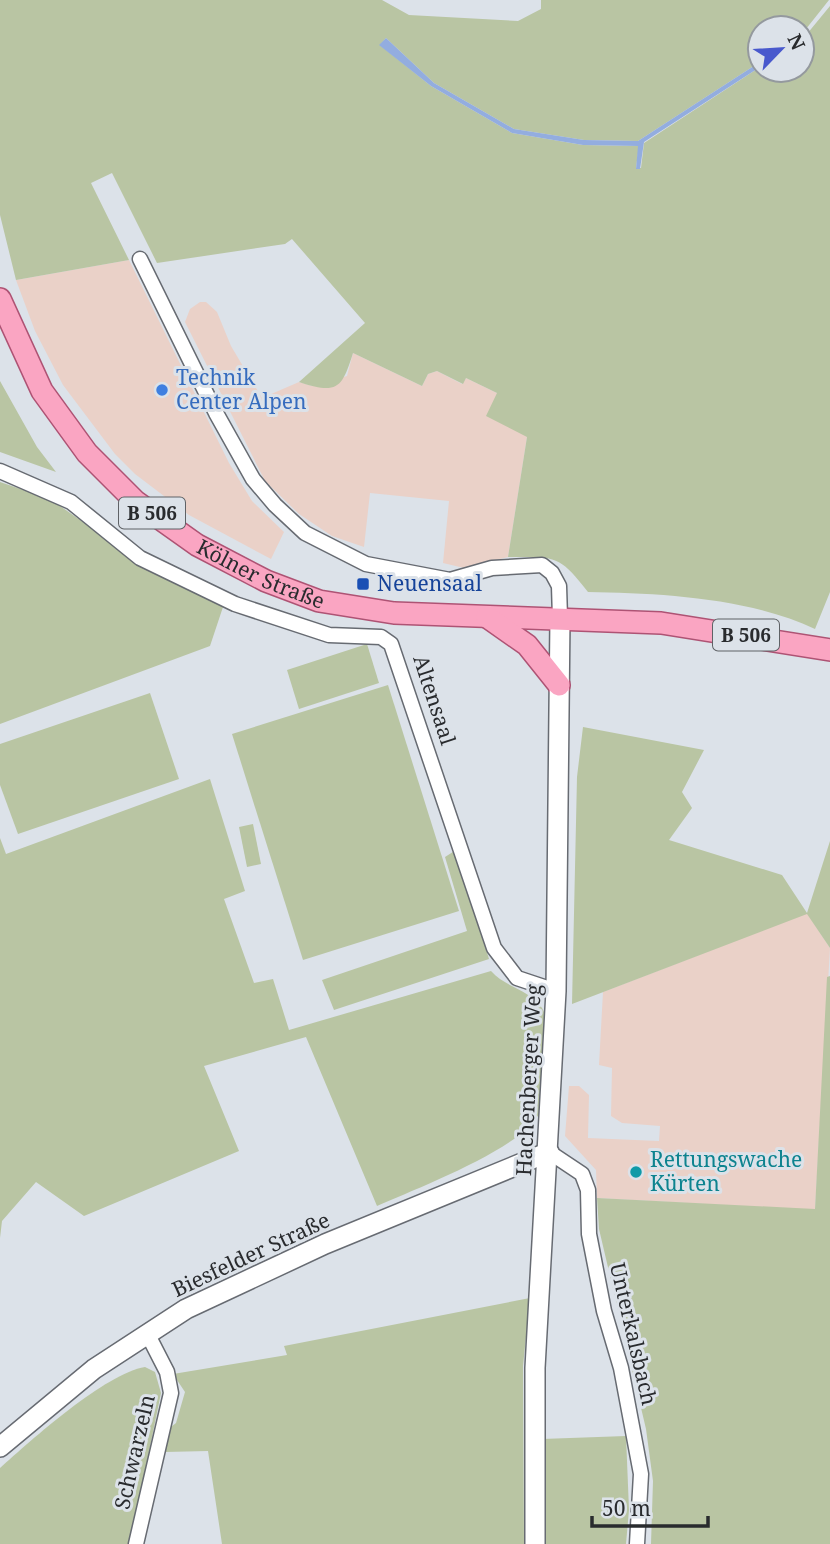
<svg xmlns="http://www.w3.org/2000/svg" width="830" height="1544" viewBox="0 0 830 1544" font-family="'Noto Serif',serif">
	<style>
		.commercial { fill: #ead1c8 }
		.green { fill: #b9c5a3 }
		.water { fill: #93addf }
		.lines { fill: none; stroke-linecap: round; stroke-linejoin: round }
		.street-casing { stroke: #676b72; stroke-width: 17 }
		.secondary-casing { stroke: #676b72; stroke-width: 22 }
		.primary-casing { stroke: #ae5374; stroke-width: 24 }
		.street { stroke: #fff; stroke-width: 14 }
		.secondary { stroke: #fff; stroke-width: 19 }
		.primary { stroke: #faa5c2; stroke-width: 21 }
		.shop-dot { fill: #3f7fe0; stroke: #dce2e9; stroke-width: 2.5 }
		.transit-dot { fill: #1a4fb4; stroke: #dce2e9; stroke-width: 2.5 }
		.culture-dot { fill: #0f9aa8; stroke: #dce2e9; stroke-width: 2.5 }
		.labels { text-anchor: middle; stroke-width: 6; stroke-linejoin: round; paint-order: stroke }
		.shield { fill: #dce2e9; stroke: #5f6266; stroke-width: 2 }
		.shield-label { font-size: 19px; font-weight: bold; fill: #292b2e }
		.shop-label { font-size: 21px; fill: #366cbe; stroke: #dce2e9; text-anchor: start }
		.street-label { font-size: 21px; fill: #292b2e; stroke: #dce2e9 }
		.transit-label { font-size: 21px; fill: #164399; stroke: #dce2e9; text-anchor: start }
		.culture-label { font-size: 21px; fill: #0d838f; stroke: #dce2e9; text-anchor: start }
	</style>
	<rect width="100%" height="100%" fill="#dce2e9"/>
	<g class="commercial">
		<polygon points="129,260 229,463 252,501 284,532 271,559 189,515 135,474 115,454 63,385 35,331 16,280"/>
		<polygon points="200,302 206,302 217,312 231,346 262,398 299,382 312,386 347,376 353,353 422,386 428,374 437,371 462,384 466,378 497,393 527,437 508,557 464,568 443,563 449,501 370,493 364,547 332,536 299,514 265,481 185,322 190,309"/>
		<polygon points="807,913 830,948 815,1210 597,1198 596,1170 565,1136 569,1086 579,1086 589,1095 588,1138 659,1141 660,1126 622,1123 611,1116 612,1068 599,1065 603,992"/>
	</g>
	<g class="green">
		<path d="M 0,0 L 382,0 L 409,15 L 518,21 L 541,9 L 541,0 L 829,0 L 802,34 L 802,28 L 760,28 L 760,62 L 638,141 L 584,140 L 514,129 L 434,83 L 386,38 L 380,45 L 431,86 L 512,133 L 583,145 L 639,146 L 636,168 L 641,168 L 644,143 L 760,67 L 760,70 L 802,70 L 802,40 L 830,6 L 830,592 L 815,629 C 751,598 659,593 588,592 C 559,554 555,557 508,557 L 527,437 L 486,416 L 497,393 L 466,378 L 463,384 L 437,371 L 428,374 L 422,386 L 353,353 C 342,388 338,395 299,382 L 365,323 L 292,239 L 285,244 L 157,263 L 112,173 L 91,183 L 129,260 L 16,280 L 0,215 Z"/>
		<polygon points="0,381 37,447 56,472 0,452"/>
		<polygon points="0,482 50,499 156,573 223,607 210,646 0,724"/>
		<polygon points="367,644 379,683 299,709 287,670"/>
		<polygon points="388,685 459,911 303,960 232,734"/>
		<polygon points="150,693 179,779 18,834 0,785 0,744"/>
		<polygon points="583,727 704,750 682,792 692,808 669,840 782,875 807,913 830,841 830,948 807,914 572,1004 577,777"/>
		<path d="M 210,779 L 245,891 L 224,899 L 254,983 L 273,979 L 289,1030 L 491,971 C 506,988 531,990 542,1008 C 550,1020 546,1047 545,1061 C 543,1076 546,1101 539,1114 C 521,1149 415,1189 377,1206 L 306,1037 L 204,1066 L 239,1151 L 84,1216 L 36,1182 L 2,1221 L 0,1238 L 0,838 L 6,854 Z"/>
		<polygon points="253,824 261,864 247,867 239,827"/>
		<polygon points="456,850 489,959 334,1010 322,980 467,931 445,857"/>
		<polygon points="830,976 830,1544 651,1544 653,1481 646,1429 599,1229 597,1198 815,1209 827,977"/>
		<polygon points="530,1298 523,1366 524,1544 222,1544 208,1451 165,1452 171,1427 176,1423 185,1392 173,1374 287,1355 284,1346"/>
		<path d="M 145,1367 L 155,1372 L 161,1393 L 130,1544 L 0,1544 L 0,1468 C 31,1440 106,1373 145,1367 Z"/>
		<polygon points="626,1436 629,1510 626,1544 544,1544 542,1439"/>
	</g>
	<polygon class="water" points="386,38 434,83 514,129 584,140 638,141 760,62 760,67 644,142 640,169 636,169 638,146 583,145 512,133 431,86 379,45"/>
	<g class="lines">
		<g class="street-casing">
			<g id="street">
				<polyline points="140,259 216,413 253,479 275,505 305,533 366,564 450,580 492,568 542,565 552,573 559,586 560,618"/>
				<polyline points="0,471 71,502 140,558 235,604 329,635 381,637 391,644 494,948 517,978 556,991"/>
				<polyline points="549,1152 582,1174 588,1190 589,1234 604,1311 621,1368 641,1474 637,1544"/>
				<polyline points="136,1544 171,1393 167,1372 147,1333"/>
			</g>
		</g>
		<g class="secondary-casing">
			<g id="secondary">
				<polyline points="0,1447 94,1369 186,1309 325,1244 549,1152"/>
				<polyline points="535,1544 535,1368 556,991 560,618"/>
			</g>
		</g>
		<g class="primary-casing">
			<g id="primary">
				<path id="s1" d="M 0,299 L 42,391 L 87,453 L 135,501 L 197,545 L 266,581 L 319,601 L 394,613 L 661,623 L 830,650"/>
				<polyline points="487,617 527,645 559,685"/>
			</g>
		</g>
		<use href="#street" class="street"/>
		<use href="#secondary" class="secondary"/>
		<use href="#primary" class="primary"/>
	</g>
	<circle class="shop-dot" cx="162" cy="390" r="7"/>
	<rect class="transit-dot" x="356" y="577" width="14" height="14" rx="3.5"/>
	<circle class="culture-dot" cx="636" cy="1172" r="7"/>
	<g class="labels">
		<g class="shield">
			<rect x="119" y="497.5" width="66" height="31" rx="5"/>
			<rect x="713" y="619.5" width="66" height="31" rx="5"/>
		</g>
		<g class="shield-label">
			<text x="152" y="520">B 506</text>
			<text x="746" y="642">B 506</text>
		</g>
		<g class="shop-label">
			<text x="176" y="385">Technik<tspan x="176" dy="24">Center Alpen</tspan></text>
		</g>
		<g class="street-label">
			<text dy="7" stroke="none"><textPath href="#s1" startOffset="392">Kölner Straße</textPath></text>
			<text transform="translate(434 700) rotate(72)" y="7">Altensaal</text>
			<text transform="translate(529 1080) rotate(-87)" y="7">Hachenberger Weg</text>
			<text transform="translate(251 1255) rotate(-25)" y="7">Biesfelder Straße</text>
			<text transform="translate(633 1334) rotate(77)" y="7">Unterkalsbach</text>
			<text transform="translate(135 1452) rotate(-77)" y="7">Schwarzeln</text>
		</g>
		<g class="transit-label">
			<text x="377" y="591">Neuensaal</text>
		</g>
		<g class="culture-label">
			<text x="650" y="1167">Rettungswache<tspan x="650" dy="24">Kürten</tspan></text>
		</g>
	</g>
	<g transform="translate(781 49) rotate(65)"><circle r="33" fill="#dce2e9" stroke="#94999e" stroke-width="2"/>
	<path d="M0-5L12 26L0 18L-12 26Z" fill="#4959cd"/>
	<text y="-10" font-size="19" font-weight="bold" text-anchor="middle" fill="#292b2e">N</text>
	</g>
	<path d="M592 1516v10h116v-10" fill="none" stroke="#292b2e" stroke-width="3.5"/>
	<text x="602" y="1516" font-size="21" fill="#292b2e" stroke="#dce2e9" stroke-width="5" paint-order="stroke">50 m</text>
</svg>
